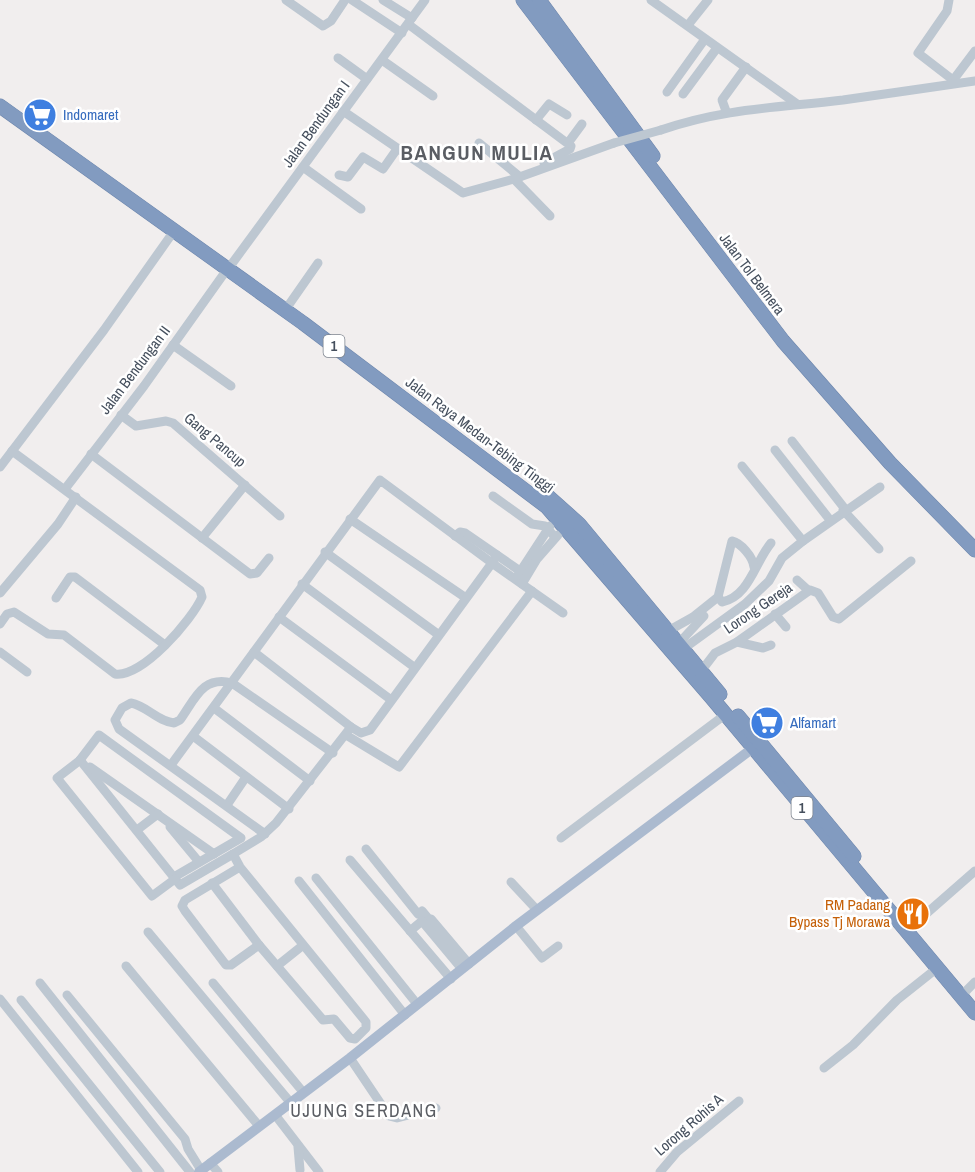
<svg xmlns="http://www.w3.org/2000/svg" width="975" height="1172" viewBox="0 0 975 1172" font-family="'Archivo Narrow',sans-serif">
	<style>
		.lines { fill: none; stroke-linecap: round; stroke-linejoin: round }
		.highway-casing { stroke: #6d86ac; stroke-width: 15 }
		.minor { stroke: #bdc7d1; stroke-width: 9 }
		.major { stroke: #abbacf; stroke-width: 10 }
		.highway { stroke: #829bc0; stroke-width: 14 }
		.minor-bridge { stroke: #bdc7d1; stroke-width: 9 }
		.labels { text-anchor: middle; stroke-width: 5; stroke-linejoin: round; paint-order: stroke }
		.shield { fill: #fff; stroke: #7d848e; stroke-width: 1.5 }
		.shield-label { font-size: 14px; font-weight: bold; fill: #454f5d }
		.shop-label { font-size: 15px; fill: #366cbe; stroke: #fff; text-anchor: start }
		.street-label { font-size: 15px; fill: #454f5d; stroke: #fff }
		.food-label { font-size: 15px; fill: #c56008; stroke: #fff; text-anchor: end }
		.quarter-label { font-size: 18px; letter-spacing: 1.5px; fill: #5a5d63; stroke: #fff }
		.district-label { font-size: 21px; font-weight: bold; letter-spacing: 1.5px; fill: #5a5d63; stroke: #fff }
	</style>
	<rect width="100%" height="100%" fill="#f1eeee"/>
	<g class="lines">
		<g class="highway-casing">
			<g id="highway">
				<polyline points="523,0 783,341 890,463 975,550"/>
				<polyline points="539,0 653,156"/>
				<polyline points="0,106 303,323 547,507 711,697 975,1013"/>
				<polyline points="541,490 579,524 720,694"/>
				<polyline points="738,716 854,856"/>
			</g>
		</g>
		<g class="minor">
			<polyline points="286,0 323,26 331,21 345,0"/>
			<polyline points="352,0 402,33"/>
			<polyline points="383,0 412,18"/>
			<polyline points="651,0 797,104"/>
			<polyline points="949,0 947,11 918,53 953,80"/>
			<polyline points="408,24 571,146 570,149 544,163"/>
			<polyline points="688,25 708,0"/>
			<polyline points="338,58 367,79"/>
			<polyline points="382,60 433,96"/>
			<polyline points="951,83 975,51"/>
			<polyline points="667,92 705,39"/>
			<polyline points="683,94 717,48"/>
			<polyline points="343,111 463,193 514,179 614,143"/>
			<polyline points="726,111 722,100 746,67"/>
			<polyline points="536,120 549,104 567,115"/>
			<path d="M 661,130 C 725,108 777,108 843,100 C 887,94 931,87 975,81"/>
			<polyline points="479,143 520,177"/>
			<polyline points="568,143 582,124"/>
			<polyline points="303,167 361,209"/>
			<polyline points="339,175 348,177 363,157 383,169 397,149"/>
			<polyline points="514,179 550,216"/>
			<polyline points="231,265 425,0"/>
			<polyline points="288,306 318,263"/>
			<polyline points="173,345 231,386"/>
			<polyline points="121,415 136,426 166,421 173,423 280,516"/>
			<polyline points="792,441 845,509"/>
			<polyline points="775,450 830,520"/>
			<polyline points="91,454 250,574 257,573 269,558"/>
			<polyline points="742,466 803,541"/>
			<polyline points="0,467 104,330 174,231"/>
			<polyline points="65,489 144,386 228,268"/>
			<polyline points="493,496 532,524 545,526 555,537"/>
			<polyline points="843,510 879,549"/>
			<polyline points="350,519 466,598"/>
			<polyline points="455,536 460,532 465,533 520,571"/>
			<polyline points="202,538 245,485"/>
			<polyline points="325,552 439,635"/>
			<polyline points="497,555 492,563 563,613"/>
			<polyline points="518,575 550,526"/>
			<polyline points="797,580 809,591"/>
			<polyline points="302,584 414,667"/>
			<polyline points="522,584 537,559 558,535"/>
			<polyline points="0,593 58,524 76,497"/>
			<path d="M 718,597 L 722,602 C 749,597 755,562 771,543"/>
			<polyline points="56,598 70,577 75,577 165,645"/>
			<polyline points="775,614 786,627"/>
			<polyline points="279,617 390,699"/>
			<path d="M 0,624 L 7,614 L 14,612 L 48,634 L 64,635 L 115,674 C 142,678 192,620 202,597 L 200,590 L 12,451"/>
			<path d="M 668,631 L 693,617 L 718,597 L 732,541 C 741,543 753,557 754,567"/>
			<polyline points="737,642 763,648 771,645"/>
			<polyline points="678,644 704,616"/>
			<polyline points="683,649 745,604 769,581 782,558 803,541 880,487"/>
			<polyline points="0,652 27,672"/>
			<polyline points="254,652 351,727"/>
			<polyline points="702,670 715,653 737,642 810,590 818,593 833,617 839,619 911,561"/>
			<polyline points="214,708 310,781"/>
			<polyline points="346,735 399,767 532,591"/>
			<polyline points="193,736 289,809"/>
			<polyline points="80,760 99,735 241,838 174,877"/>
			<polyline points="80,760 180,885 233,854"/>
			<polyline points="79,761 57,778 152,896 175,879"/>
			<polyline points="171,765 380,480 492,563 370,730 361,733 351,727 276,823 261,837 233,854 240,867 366,1022 366,1028 355,1039 350,1038 334,1019 323,1020 259,945 231,965 226,965 185,911 182,906 185,900 240,867"/>
			<polyline points="90,767 214,854"/>
			<polyline points="227,805 246,777"/>
			<polyline points="170,827 199,862"/>
			<polyline points="137,830 158,814"/>
			<path d="M 265,834 L 119,729 L 115,720 L 122,708 L 131,703 C 147,706 157,721 174,723 L 180,720 C 195,699 203,675 232,683 L 333,753"/>
			<polyline points="561,838 726,714"/>
			<polyline points="366,849 418,914 422,911 427,917 422,921"/>
			<polyline points="350,860 451,979"/>
			<polyline points="316,878 417,1004"/>
			<polyline points="299,881 405,1015"/>
			<polyline points="511,882 537,910"/>
			<polyline points="212,883 259,945"/>
			<polyline points="431,919 469,964"/>
			<polyline points="516,926 542,958 558,946"/>
			<polyline points="911,927 975,871"/>
			<polyline points="410,931 422,921 462,969"/>
			<polyline points="148,932 290,1102"/>
			<polyline points="126,966 259,1126"/>
			<polyline points="277,966 302,946"/>
			<polyline points="40,983 190,1172"/>
			<polyline points="213,983 303,1092"/>
			<polyline points="967,990 975,982"/>
			<polyline points="67,995 185,1139 188,1149 201,1170"/>
			<polyline points="0,999 138,1172"/>
			<polyline points="21,1000 160,1172"/>
			<polyline points="350,1058 389,1116 397,1118 436,1108"/>
			<polyline points="824,1068 853,1045 897,1000 936,969"/>
			<polyline points="276,1116 319,1172"/>
			<polyline points="298,1147 300,1170"/>
			<polyline points="210,1163 218,1172"/>
			<polyline points="660,1172 677,1152 739,1101"/>
		</g>
		<polyline class="major" points="199,1172 350,1058 516,926 753,748"/>
		<use href="#highway" class="highway"/>
		<polyline class="minor-bridge" points="614,143 661,130"/>
	</g>
	<defs>
		<g id="supermarket-disc" transform="scale(1.725)"><circle r="9.5" fill="#3f7fe0" stroke="#fff"/><path d="M-6-5.5h2.5l.6 2H6L4.5 2H-2.5L-4.4-4H-6ZM-1.5 3.2a1.3 1.3 0 1 0 .1 0ZM3 3.2a1.3 1.3 0 1 0 .1 0Z" fill="#fff"/></g>
		<g id="restaurant-disc" transform="scale(1.725)"><circle r="9.5" fill="#e8710a" stroke="#fff"/><path d="M-5-6h1v4h1v-4h1v4h1v-4h1v5L-1.5 .5V6h-2V.5L-5-1ZM5-6V6H3V1.5H1.5Q1.5-4 5-6Z" fill="#fff"/></g>
	</defs>
	<g fill-rule="evenodd">
		<use href="#supermarket-disc" x="40" y="115"/>
		<use href="#supermarket-disc" x="767" y="723"/>
		<use href="#restaurant-disc" x="913" y="914"/>
	</g>
	<g class="labels">
		<g class="shield">
			<rect x="323.5" y="335" width="21" height="22" rx="4.5"/>
			<rect x="791.5" y="797" width="21" height="22" rx="4.5"/>
		</g>
		<g class="shield-label">
			<text x="334" y="351">1</text>
			<text x="802" y="813">1</text>
		</g>
		<g class="shop-label">
			<text x="63" y="120">Indomaret</text>
			<text x="790" y="728">Alfamart</text>
		</g>
		<g class="street-label">
			<text transform="translate(316 124) rotate(-54)" y="5">Jalan Bendungan I</text>
			<text transform="translate(752 274) rotate(53)" y="5">Jalan Tol Belmera</text>
			<text transform="translate(135 370) rotate(-53)" y="5">Jalan Bendungan II</text>
			<text transform="translate(480 435) rotate(37)" y="5">Jalan Raya Medan-Tebing Tinggi</text>
			<text transform="translate(215 440) rotate(40)" y="5">Gang Pancup</text>
			<text transform="translate(758 608) rotate(-34)" y="5">Lorong Gereja</text>
			<text transform="translate(689 1125) rotate(-41)" y="5">Lorong Rohis A</text>
		</g>
		<g class="food-label">
			<text x="890" y="910">RM Padang<tspan x="890" dy="17">Bypass Tj Morawa</tspan></text>
		</g>
		<g class="quarter-label">
			<text x="364" y="1117">UJUNG SERDANG</text>
		</g>
		<g class="district-label">
			<text x="477" y="160">BANGUN MULIA</text>
		</g>
	</g>
</svg>
